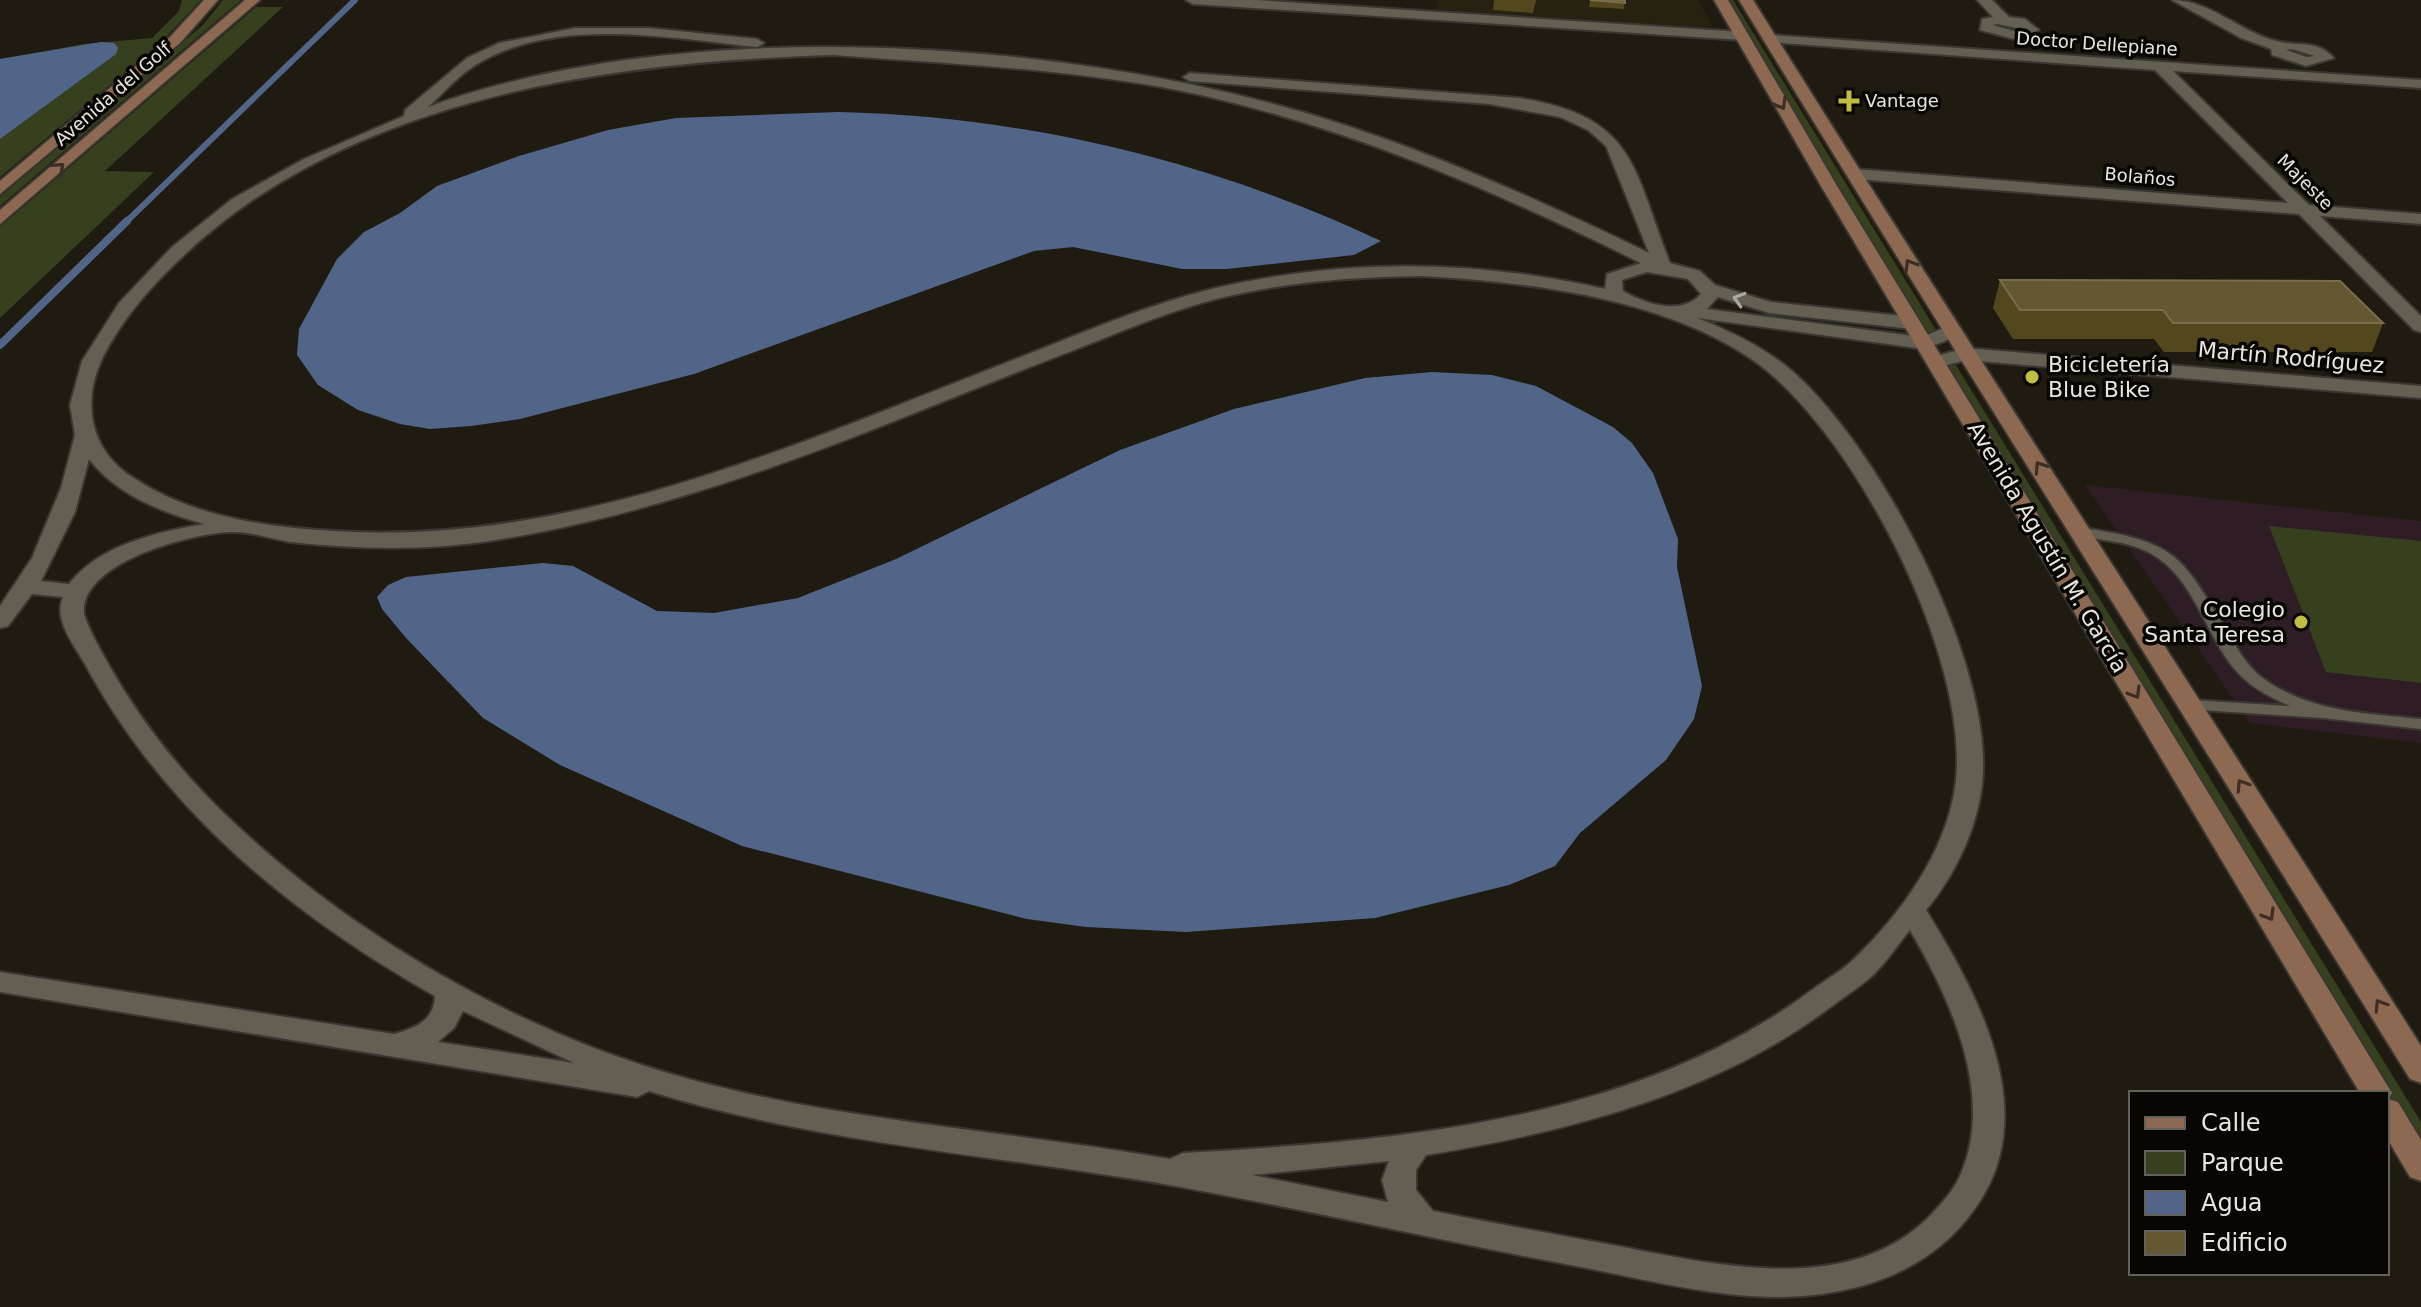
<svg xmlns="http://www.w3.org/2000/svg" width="2421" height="1307" viewBox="0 0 2421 1307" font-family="'DejaVu Sans',sans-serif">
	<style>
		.built { fill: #262110 }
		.education { fill: #2e1d25 }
		.green { fill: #36401f }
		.water { fill: #516589 }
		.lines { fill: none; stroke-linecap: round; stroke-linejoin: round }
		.stream-far1 { stroke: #516589; stroke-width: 6 }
		.stream { stroke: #516589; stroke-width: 8 }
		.lane-casing { stroke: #3a3732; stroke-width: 4 }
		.street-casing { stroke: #3a3732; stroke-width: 4 }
		.secondary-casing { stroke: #3a3732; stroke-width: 4 }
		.lane { fill: #635f53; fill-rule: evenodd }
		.street { fill: #635f53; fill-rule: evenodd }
		.secondary { fill: #8d6952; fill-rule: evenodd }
		.wall { fill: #53471e }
		.building { fill: #635832; stroke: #786e4d; stroke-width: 2 }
		.oneway { stroke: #3d2e23 }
		.oneway2 { stroke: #aca9a0 }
		.poi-dot { fill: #c0be41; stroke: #080603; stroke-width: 3 }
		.labels { text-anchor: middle; stroke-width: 7; stroke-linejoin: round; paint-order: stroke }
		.far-street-label { font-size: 18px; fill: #e8e6df; stroke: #080603 }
		.far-poi-label { font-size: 18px; fill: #e8e6df; stroke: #080603; text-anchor: start }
		.street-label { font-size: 22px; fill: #e8e6df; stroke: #080603 }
		.poi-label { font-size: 22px; fill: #e8e6df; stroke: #080603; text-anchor: start }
	</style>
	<rect width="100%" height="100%" fill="#1f1b11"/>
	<polygon class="built" points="1439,0 1698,0 1714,28 1436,10"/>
	<polygon class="education" points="2085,485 2421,521 2421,743 2250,723"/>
	<g class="green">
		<polygon points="182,0 201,0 161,42 0,177 0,59 84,44 152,38 179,11"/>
		<polygon points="223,0 241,0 0,206 0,197 203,25"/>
		<polygon points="1726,0 1733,0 1936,330 1927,333"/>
		<polygon points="256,7 283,7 105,171 154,172 0,318 0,227"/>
		<polygon points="1954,362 2421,1122 2421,1151 1944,366"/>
		<polygon points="2269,526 2421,541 2421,683 2326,672"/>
	</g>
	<g class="water">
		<polygon points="101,42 114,43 118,48 116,54 0,139 0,59"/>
		<path d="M 838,112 C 1025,116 1212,161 1381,241 L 1354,255 L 1227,269 L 1182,269 L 1073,247 L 1034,251 L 694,374 L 520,419 L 471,426 L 430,429 L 400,424 L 358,410 L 318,385 L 297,355 L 299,329 L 337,259 L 364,232 L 400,213 L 437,186 L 519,156 L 608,130 L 676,118 Z"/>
		<polygon points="1432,372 1492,375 1536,386 1613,427 1632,443 1653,473 1678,539 1677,567 1702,686 1694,719 1666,760 1580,833 1555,866 1509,885 1375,918 1186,932 1086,927 1027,919 742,846 560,765 483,718 407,639 382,609 377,597 388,585 406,577 543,563 573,566 657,611 714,613 798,598 896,559 1120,450 1234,409 1365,378"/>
	</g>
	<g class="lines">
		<polyline class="stream-far1" points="125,223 355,0"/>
		<polyline class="stream" points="0,345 127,221"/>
		<g class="lane-casing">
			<path id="lane" d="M 2083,528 C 2176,542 2180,553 2227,631 C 2238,649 2246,666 2264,679 C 2310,712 2366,713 2421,719 L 2421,729 L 2323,718 L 2186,709 L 2184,705 L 2192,700 L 2290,706 C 2271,698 2252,688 2238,673 C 2205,637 2195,577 2150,553 C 2128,541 2102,541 2078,535 L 2076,532 L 2078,529 Z"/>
		</g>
		<g class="street-casing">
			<g id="street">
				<polygon points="1186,0 1255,0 1742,32 1749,36 1742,40 1193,4"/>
				<path d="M 1977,0 L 1992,0 L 2009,17 L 2025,19 L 2039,30 L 2014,39 L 1980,30 L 1982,19 L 1993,17 ZM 1997,24 L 2021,29 L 2014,31 L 1993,25 Z"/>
				<path d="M 2172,0 C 2210,0 2240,32 2276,41 C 2298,47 2317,39 2334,58 L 2306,66 L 2272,55 L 2271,49 L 2241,38 ZM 2292,49 L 2315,56 L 2307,57 L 2286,50 Z"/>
				<path d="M 575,28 L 649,28 L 757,39 L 764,43 L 757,47 C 667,38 555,15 474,66 C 456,77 443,94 428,107 C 679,15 1055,38 1309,114 C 1427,149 1539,200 1649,253 L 1606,146 L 1588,130 L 1560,117 L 1489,104 L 1190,81 L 1183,77 L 1190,73 L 1519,98 C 1636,117 1632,166 1670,263 L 1700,271 L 1715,285 L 1771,302 L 1912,317 L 1921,323 L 1912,329 L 1769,313 L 1718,297 L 1707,309 L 1922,337 L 1944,328 L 1958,328 L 1958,336 L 1924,349 L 1697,318 C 1730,331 1764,347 1792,371 C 1879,447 1988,655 1983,772 C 1981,821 1957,873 1926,910 C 1976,991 2038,1104 1983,1196 C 1948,1255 1889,1285 1822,1294 C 1744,1305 1662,1283 1586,1268 C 1457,1244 1331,1215 1202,1191 C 1018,1156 829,1147 649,1091 L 637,1097 L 0,992 L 0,972 L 394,1034 C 415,1028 434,1021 435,996 C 292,915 164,811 85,664 C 74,645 53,619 63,597 L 32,594 L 8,626 L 0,628 L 0,606 L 32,558 L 61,488 L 75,435 L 70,405 L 82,361 L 119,303 L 172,247 L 232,199 L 304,159 L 404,116 L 405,110 L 467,58 L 499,43 ZM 834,55 C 949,64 1064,68 1177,90 C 1340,123 1493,190 1641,263 L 1607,274 L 1605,289 C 1477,260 1348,258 1220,287 C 1147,304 1078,335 1008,362 C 792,446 572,546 335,531 C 265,527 192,517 132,477 C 90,450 81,402 103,357 C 121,321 150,287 180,259 C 349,96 610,62 834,55 ZM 1647,272 L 1688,279 L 1701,294 C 1681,316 1645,304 1623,291 L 1622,280 ZM 1421,276 C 1528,282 1658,297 1750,358 C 1853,427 1974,664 1955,788 C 1945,853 1901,914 1854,959 C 1842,971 1825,980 1812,990 C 1635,1122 1396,1141 1183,1153 L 1170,1159 C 1007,1130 839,1122 678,1076 C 518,1031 352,935 232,821 C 181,773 140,721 106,660 C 98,645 89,630 84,614 C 79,562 194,532 234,532 C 252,532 272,539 290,542 C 355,549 424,551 489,541 C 619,521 742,480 864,433 C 933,406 1001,378 1069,352 C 1118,333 1166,312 1216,299 C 1283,282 1352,277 1421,276 ZM 89,459 C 117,495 161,512 204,524 C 157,532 99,545 69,584 L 41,581 L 75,512 ZM 1910,930 C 1950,998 1994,1093 1962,1171 C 1956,1188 1943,1202 1931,1215 C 1849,1299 1714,1264 1612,1245 C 1553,1234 1493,1223 1433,1211 L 1416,1190 L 1416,1170 L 1426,1155 C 1567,1132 1716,1094 1832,1006 C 1846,995 1863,985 1875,973 C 1888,960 1898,944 1910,930 ZM 463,1011 L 574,1063 L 438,1042 L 454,1028 ZM 1389,1161 L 1382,1180 L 1388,1202 L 1252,1175 Z"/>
				<polygon points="1771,35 2421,80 2421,88 2173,71 2309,205 2421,214 2421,224 2320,216 2421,316 2421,332 2414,330 2299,214 1855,179 1847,174 1855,169 2288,203 2155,70 1766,42 1766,36"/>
				<polygon points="1966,348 2421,386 2421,398 1966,360 1936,368 1926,362 1929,358"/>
			</g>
		</g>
		<g class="secondary-casing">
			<g id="secondary">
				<polygon points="204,0 218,0 180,43 0,194 0,181 170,37"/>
				<polygon points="245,0 260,0 0,224 0,210"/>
				<polygon points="1714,0 1728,0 1837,186 2387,1085 2392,1093 2388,1099 2398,1102 2421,1140 2421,1181 2410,1177 2387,1138 2387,1093 2360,1093 1821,186"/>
				<path d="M 1739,0 L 1753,0 C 1972,351 2199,697 2421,1046 L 2421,1083 L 2410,1079 C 2187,719 1960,362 1739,0 Z"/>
			</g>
		</g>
		<use href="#lane" class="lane"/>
		<use href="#street" class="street"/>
		<use href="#secondary" class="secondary"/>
	</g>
	<g class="wall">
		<polygon points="1494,0 1536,0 1533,13 1493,10"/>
		<polygon points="1590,0 1625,0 1624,9 1589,7"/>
		<polygon points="2000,280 2383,323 2372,352 2164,352 2154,339 2013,339 1993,308"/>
	</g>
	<g class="building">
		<polygon points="1590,0 1625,0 1625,3"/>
		<polygon points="2000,280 2340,281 2383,323 2173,323 2163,310 2020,310"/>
	</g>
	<defs><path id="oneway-chevron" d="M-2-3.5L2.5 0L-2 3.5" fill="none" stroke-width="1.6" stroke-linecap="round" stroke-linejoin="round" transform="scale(2)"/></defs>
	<g class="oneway">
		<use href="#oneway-chevron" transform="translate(1781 104) rotate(60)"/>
		<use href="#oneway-chevron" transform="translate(59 168) rotate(-41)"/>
		<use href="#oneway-chevron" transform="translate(1910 265) rotate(-121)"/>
		<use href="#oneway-chevron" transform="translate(2040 467) rotate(-123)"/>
		<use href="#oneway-chevron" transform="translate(2135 693) rotate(59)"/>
		<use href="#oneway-chevron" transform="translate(2242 785) rotate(-122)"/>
		<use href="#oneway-chevron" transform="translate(2269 915) rotate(59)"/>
		<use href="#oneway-chevron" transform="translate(2380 1005) rotate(-122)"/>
	</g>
	<use class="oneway2" href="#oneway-chevron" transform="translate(1739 299) rotate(-163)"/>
	<g class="poi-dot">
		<path d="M1845 89h8v8h8v8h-8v8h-8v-8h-8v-8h8z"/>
		<circle cx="2032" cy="377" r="8"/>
		<circle cx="2301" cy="622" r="8"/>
	</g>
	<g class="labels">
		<g class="far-street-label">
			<text transform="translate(2097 44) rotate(4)" y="6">Doctor Dellepiane</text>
			<text transform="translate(113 94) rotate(-41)" y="6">Avenida del Golf</text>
			<text transform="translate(2140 177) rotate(5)" y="6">Bolaños</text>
			<text transform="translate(2305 182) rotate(45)" y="6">Majeste</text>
		</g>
		<g class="far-poi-label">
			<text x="1865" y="107">Vantage</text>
		</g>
		<g class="street-label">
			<text transform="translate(2291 357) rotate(5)" y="8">Martín Rodríguez</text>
			<text transform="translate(2048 547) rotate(59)" y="8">Avenida Agustín M. García</text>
		</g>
		<g class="poi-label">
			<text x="2048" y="372">Bicicletería<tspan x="2048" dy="25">Blue Bike</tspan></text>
			<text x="2285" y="617" text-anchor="end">Colegio<tspan x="2285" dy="25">Santa Teresa</tspan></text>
		</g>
	</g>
	<rect x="2129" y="1091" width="260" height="184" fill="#080603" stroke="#62605b" stroke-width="2"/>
	<rect x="2145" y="1117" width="40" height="12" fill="#8d6952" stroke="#62605b" stroke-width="2"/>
	<text x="2201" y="1131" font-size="24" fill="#e8e6df">Calle</text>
	<rect x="2145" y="1151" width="40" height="24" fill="#36401f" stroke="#62605b" stroke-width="2"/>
	<text x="2201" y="1171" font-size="24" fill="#e8e6df">Parque</text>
	<rect x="2145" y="1191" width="40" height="24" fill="#516589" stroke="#62605b" stroke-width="2"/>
	<text x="2201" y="1211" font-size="24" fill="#e8e6df">Agua</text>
	<rect x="2145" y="1231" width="40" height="24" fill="#635832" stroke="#62605b" stroke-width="2"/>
	<text x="2201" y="1251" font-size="24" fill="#e8e6df">Edificio</text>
</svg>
